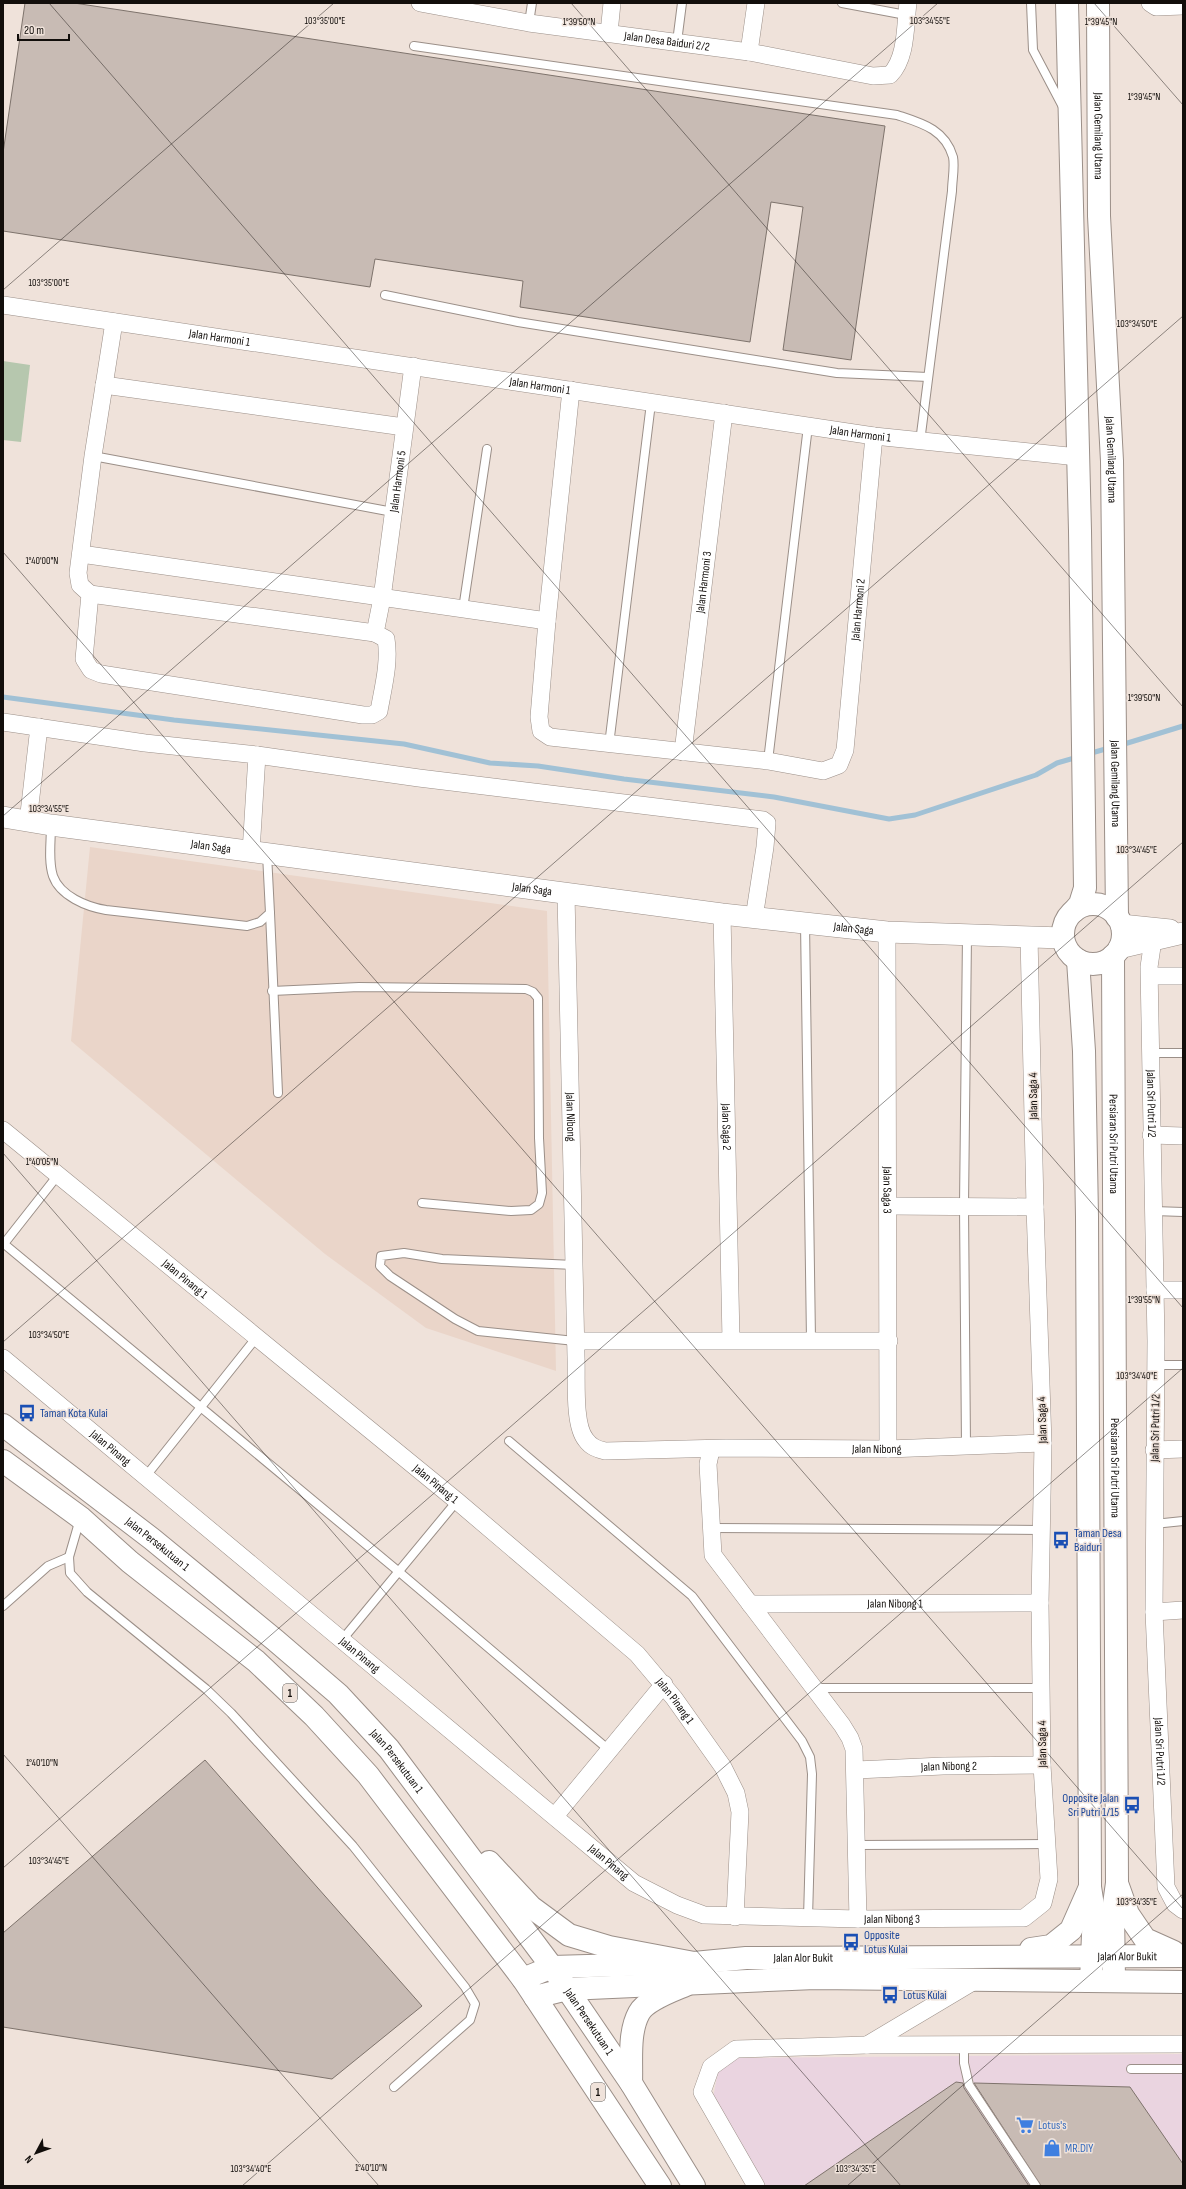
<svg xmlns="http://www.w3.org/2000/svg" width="1186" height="2189" viewBox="0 0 1186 2189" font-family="'Sofia Sans Condensed',sans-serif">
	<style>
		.commercial { fill: #ead4e0 }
		.built { fill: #ead5c9 }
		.green { fill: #b6c7ae }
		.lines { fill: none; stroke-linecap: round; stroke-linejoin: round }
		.stream { stroke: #a1c1d5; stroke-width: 5 }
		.building { fill: #c8bbb4; stroke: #7e736c }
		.service-casing { stroke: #9b8f88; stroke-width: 10 }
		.minor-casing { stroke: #9b8f88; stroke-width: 18 }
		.tertiary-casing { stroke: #9b8f88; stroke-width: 22 }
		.secondary-casing { stroke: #9b8f88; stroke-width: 24 }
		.trunk-casing { stroke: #9b8f88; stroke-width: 24 }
		.service { stroke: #fff; stroke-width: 8 }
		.minor { stroke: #fff; stroke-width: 17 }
		.tertiary { stroke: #fff; stroke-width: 21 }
		.secondary { stroke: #fff; stroke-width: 22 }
		.trunk { stroke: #fff; stroke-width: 22 }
		.ticks { fill: none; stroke: #120e0b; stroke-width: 1; stroke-opacity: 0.45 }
		.labels { text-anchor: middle; stroke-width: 3; stroke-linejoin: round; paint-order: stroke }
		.shield { fill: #efe2da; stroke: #544e49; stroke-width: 1 }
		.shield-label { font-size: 11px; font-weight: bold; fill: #120e0b }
		.street-label { font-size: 12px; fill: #120e0b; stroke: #efe2da }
		.transit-label { font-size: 12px; fill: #164399; stroke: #efe2da; text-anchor: start }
		.shop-label { font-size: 12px; fill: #366cbe; stroke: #efe2da; text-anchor: start }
		.ticks-label { font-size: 10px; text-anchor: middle; fill: #120e0b; stroke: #efe2da; stroke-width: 3; stroke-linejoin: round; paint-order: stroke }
	</style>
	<rect width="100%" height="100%" fill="#efe2da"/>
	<polygon class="commercial" points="1183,2054 1183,2186 763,2186 713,2098 718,2072 736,2058"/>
	<polygon class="built" points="90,847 547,911 556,1371 426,1328 325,1254 71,1041"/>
	<polygon class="green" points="3,361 30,365 21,442 3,440"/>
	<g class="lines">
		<g class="stream">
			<polyline points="3,697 174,720 404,744 490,763 538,766 624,779 774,797 889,819 915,815 1036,775 1057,763 1078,757"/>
			<polyline points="1121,745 1183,726"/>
			<polyline points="1088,754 1109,748"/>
		</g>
	</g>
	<g class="building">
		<polygon points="25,3 74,3 885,126 851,360 783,350 803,207 771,202 750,342 520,307 523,281 375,259 370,287 3,231 3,153"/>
		<polygon points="205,1760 422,2006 332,2079 3,2027 3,1933"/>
		<polygon points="956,2082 963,2083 964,2088 1029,2186 804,2186"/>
		<polygon points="974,2083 1130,2087 1183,2164 1183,2186 1041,2186"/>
	</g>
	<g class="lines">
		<g class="service-casing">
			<g id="service">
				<polyline points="842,3 906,15"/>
				<polyline points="1031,3 1033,50 1063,107"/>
				<polyline points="529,23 532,3"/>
				<polyline points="677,42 682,3"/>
				<path d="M 414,46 L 897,115 C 921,123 945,129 953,157 C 955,167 952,181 952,191 L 920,442"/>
				<polyline points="385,295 518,322 837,373 928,377"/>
				<polyline points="93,456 393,512"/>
				<polyline points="463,609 487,449"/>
				<polyline points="609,745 651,403"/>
				<polyline points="768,761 808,426"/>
				<path d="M 51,826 C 51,841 48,861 53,876 C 60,896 87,907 106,910 L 247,926 L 260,922 L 270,913 L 267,854"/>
				<polyline points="270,913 278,1093"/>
				<polyline points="805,923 811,1340"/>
				<polyline points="272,991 359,987 526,989 533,992 538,998 539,1138 542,1193 539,1204 531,1210 511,1211 422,1203"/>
				<polyline points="1151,1053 1183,1053"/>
				<polyline points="1154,1211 1183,1212"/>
				<polyline points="3,1243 398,1571 609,1750"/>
				<polyline points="3,1245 58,1175"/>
				<polyline points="574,1265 442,1259 404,1253 381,1256 380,1266 390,1276 455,1319 478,1331 575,1341"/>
				<polyline points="1156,1365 1183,1365"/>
				<polyline points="509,1441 692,1596 802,1741 810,1757 812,1774 808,1918"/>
				<polyline points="966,1446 964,1206 967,935"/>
				<polyline points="146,1476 256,1338"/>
				<polyline points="80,1519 69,1557 70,1573 87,1592 206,1689 231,1713 353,1846 465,1987 475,2004 470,2020 394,2087"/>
				<polyline points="1154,1524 1183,1521"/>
				<polyline points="712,1528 1041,1530"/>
				<polyline points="3,1606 48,1566 69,1557"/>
				<polyline points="342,1640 457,1501"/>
				<polyline points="814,1688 1041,1688"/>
				<polyline points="857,1845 1047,1844"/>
				<polyline points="964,2045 964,2063 969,2085 1036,2186"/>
				<polyline points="1131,2069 1183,2069"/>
			</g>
		</g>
		<g class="minor-casing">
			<g id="minor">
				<path id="s1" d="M 420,3 L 529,23 L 749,52 L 873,76 L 890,75 C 907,58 905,25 908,3"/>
				<polyline points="1150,3 1156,7 1183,6"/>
				<polyline points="609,33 612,3"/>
				<polyline points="749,52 756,3"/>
				<path id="s2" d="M 3,305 L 874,436 L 1078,457"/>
				<path id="s3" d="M 114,322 L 93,456 L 78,573 L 80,585 L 90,594 L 84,659 L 91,670 L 101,674 L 363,715 L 372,715 L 379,711 C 383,688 390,662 386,639 L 375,633 L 382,598 L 413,366"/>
				<polyline points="104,385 404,427"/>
				<path id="s4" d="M 571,390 L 547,621 L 539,717 L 541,731 L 550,737 L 768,761 L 823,771 L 839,765 L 845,750 L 874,436"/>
				<polyline points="81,554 547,621"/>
				<polyline points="90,594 375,633"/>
				<polyline points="3,722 145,743 257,755 251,852"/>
				<path id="s5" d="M 683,752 L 724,413"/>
				<polyline points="257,755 419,778 763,820 767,823 765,847 754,918"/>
				<polyline points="28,822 39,727"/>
				<path id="s6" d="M 566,894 L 576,1357 C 577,1378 573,1425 586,1440 C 591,1447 597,1449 605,1451 L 726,1448 L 888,1449 L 1043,1443"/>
				<path id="s7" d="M 722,914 L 731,1340"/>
				<path id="s8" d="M 887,932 L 888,1449"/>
				<path id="s9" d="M 1153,940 L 1149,967 L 1156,1341 L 1154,1612 L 1166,1887 L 1175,1904 L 1183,1910"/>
				<polyline points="1150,976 1183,976"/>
				<path id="s10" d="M 3,1130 L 457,1501 L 637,1654 L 674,1698 L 723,1767 L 736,1793 L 740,1812 L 735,1917"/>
				<polyline points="1151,1135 1183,1136"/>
				<polyline points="888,1206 1035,1207"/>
				<polyline points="1155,1290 1183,1290"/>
				<polyline points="575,1341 889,1341"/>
				<path id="s11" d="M 3,1358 L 634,1883 L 677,1905 L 704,1915 L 858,1919 L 1024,1918 L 1043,1903 L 1049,1879 L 1042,1765 L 1040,1603 L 1043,1443 L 1035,1207 L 1029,936"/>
				<polyline points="711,1450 708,1464 713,1555 842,1725 850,1738 854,1749 858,1919"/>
				<polyline points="1154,1450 1183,1449"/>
				<path id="s12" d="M 750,1604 L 1040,1603"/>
				<polyline points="1154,1612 1183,1610"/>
				<path id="s13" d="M 856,1770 L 943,1766 L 1042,1765"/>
				<polyline points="555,1816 664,1684"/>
				<polyline points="867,2045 976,1980"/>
				<polyline points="756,2186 702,2092 711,2067 736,2049 867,2045 1183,2044"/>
			</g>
		</g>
		<g class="tertiary-casing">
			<g id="tertiary">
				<path id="s14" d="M 3,817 L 51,825 L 722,914 L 887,932 L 1063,938"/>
				<polyline points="1121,925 1170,930"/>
				<polyline points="1119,948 1183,933"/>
			</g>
		</g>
		<g class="secondary-casing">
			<g id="secondary">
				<polyline points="1067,3 1080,531 1085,888 1080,904 1074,911"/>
				<path id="s15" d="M 1098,3 L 1099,216 L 1112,461 L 1117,917"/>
				<circle cx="1093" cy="934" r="30"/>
				<path id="s16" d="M 1113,956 L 1117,1883 L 1113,1911 L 1114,1980"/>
				<polyline points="1078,960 1084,1051 1087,1217 1090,1887 1094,1912 1091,1981"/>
				<polyline points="1118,1886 1128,1914 1145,1939 1174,1952"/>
				<polyline points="1031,1949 1051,1946 1071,1930 1090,1887"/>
				<path id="s17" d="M 523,1979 L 552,1967 L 694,1963 L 746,1958 L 1183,1956"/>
				<polyline points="535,1997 567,1989 815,1978 1183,1982"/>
			</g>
		</g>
		<g class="trunk-casing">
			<g id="trunk">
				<path id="s18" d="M 3,1425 L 152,1539 L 275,1640 L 338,1694 L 389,1749 L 552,1967 L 631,2083 L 694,2186"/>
				<polyline points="3,1461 81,1518 130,1562 256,1661 314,1716 368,1775 523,1979 660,2186"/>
				<polyline points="489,1862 531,1907 569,1935 609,1947 694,1963"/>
				<path d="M 631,2083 C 632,2062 628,2033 639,2013 C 646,2000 672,1991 686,1985"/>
			</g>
		</g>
		<use href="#service" class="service"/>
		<use href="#minor" class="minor"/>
		<use href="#tertiary" class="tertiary"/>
		<use href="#secondary" class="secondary"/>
		<use href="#trunk" class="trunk"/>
	</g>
	<path class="ticks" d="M 49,3 L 1183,1308M 571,3 L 1183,707M 1094,3 L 1183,105M 3,290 L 334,3M 3,552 L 1183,1909M 3,816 L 938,3M 3,1153 L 901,2186M 3,1342 L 1183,316M 3,1754 L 379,2186M 3,1868 L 1183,842M 242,2186 L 1183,1368M 847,2186 L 1183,1894"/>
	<defs>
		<g id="bus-bare" transform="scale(1.38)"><path d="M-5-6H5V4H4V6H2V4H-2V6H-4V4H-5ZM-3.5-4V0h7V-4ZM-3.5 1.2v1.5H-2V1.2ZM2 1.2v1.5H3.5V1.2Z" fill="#1a4fb4" stroke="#efe2da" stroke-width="2.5" paint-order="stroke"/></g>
		<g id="supermarket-bare" transform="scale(1.38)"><path d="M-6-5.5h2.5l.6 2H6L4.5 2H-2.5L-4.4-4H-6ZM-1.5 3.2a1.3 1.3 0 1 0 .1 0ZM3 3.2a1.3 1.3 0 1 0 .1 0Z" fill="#3f7fe0" stroke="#efe2da" stroke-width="2.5" paint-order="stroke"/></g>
		<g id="shop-bare" transform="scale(1.38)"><path d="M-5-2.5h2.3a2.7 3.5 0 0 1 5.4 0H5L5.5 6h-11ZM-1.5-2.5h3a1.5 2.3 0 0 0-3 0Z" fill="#3f7fe0" stroke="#efe2da" stroke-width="2.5" paint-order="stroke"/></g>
	</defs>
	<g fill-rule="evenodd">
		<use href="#bus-bare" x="27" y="1413"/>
		<use href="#bus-bare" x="1061" y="1540"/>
		<use href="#bus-bare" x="1132" y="1805"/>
		<use href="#bus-bare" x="851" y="1942"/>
		<use href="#bus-bare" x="890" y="1995"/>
		<use href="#supermarket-bare" x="1025" y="2125"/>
		<use href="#shop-bare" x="1052" y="2148"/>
	</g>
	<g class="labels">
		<g class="shield">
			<rect x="283" y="1684" width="14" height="18" rx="3"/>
			<rect x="591" y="2083" width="14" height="18" rx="3"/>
		</g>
		<g class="shield-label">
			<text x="290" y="1697">1</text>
			<text x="598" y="2096">1</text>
		</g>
		<g class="street-label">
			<text dy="4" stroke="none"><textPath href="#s1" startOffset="250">Jalan Desa Baiduri 2/2</textPath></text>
			<text dy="4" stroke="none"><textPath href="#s15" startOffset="133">Jalan Gemilang Utama</textPath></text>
			<text dy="4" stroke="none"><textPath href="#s2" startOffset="219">Jalan Harmoni 1</textPath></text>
			<text dy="4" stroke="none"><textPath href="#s2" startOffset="543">Jalan Harmoni 1</textPath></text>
			<text dy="4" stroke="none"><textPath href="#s2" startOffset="867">Jalan Harmoni 1</textPath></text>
			<text dy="4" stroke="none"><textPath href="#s15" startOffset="457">Jalan Gemilang Utama</textPath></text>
			<text dy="4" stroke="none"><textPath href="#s3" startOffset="889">Jalan Harmoni 5</textPath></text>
			<text dy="4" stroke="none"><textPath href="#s5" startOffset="171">Jalan Harmoni 3</textPath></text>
			<text dy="4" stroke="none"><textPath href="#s4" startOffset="803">Jalan Harmoni 2</textPath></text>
			<text dy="4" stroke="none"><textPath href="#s15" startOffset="781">Jalan Gemilang Utama</textPath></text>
			<text dy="4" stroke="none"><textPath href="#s14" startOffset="210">Jalan Saga</textPath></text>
			<text dy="4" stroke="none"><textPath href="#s14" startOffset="534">Jalan Saga</textPath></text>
			<text dy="4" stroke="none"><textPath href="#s14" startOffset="858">Jalan Saga</textPath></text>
			<text transform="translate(1033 1096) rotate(-91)" y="4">Jalan Saga 4</text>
			<text dy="4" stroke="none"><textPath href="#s9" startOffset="164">Jalan Sri Putri 1/2</textPath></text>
			<text dy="4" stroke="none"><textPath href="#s6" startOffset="223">Jalan Nibong</textPath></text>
			<text dy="4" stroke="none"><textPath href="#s7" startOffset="213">Jalan Saga 2</textPath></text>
			<text dy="4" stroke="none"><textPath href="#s16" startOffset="188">Persiaran Sri Putri Utama</textPath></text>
			<text dy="4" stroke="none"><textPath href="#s8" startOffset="258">Jalan Saga 3</textPath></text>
			<text dy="4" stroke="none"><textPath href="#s10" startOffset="235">Jalan Pinang 1</textPath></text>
			<text transform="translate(1042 1420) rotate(-92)" y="4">Jalan Saga 4</text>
			<text transform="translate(1155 1428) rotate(-89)" y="4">Jalan Sri Putri 1/2</text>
			<text dy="4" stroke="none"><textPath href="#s11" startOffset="140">Jalan Pinang</textPath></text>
			<text dy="4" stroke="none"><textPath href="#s6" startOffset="842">Jalan Nibong</textPath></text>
			<text dy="4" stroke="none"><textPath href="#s16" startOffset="512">Persiaran Sri Putri Utama</textPath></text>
			<text dy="4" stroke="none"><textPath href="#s10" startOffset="559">Jalan Pinang 1</textPath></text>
			<text dy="4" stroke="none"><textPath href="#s18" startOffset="195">Jalan Persekutuan 1</textPath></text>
			<text dy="4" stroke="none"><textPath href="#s12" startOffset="145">Jalan Nibong 1</textPath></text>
			<text dy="4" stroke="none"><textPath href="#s11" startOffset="464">Jalan Pinang</textPath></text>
			<text dy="4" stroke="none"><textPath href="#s10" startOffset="883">Jalan Pinang 1</textPath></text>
			<text transform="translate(1042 1744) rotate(-91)" y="4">Jalan Saga 4</text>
			<text dy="4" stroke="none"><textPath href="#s9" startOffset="812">Jalan Sri Putri 1/2</textPath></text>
			<text dy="4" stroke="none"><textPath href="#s18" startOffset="519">Jalan Persekutuan 1</textPath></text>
			<text dy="4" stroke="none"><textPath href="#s13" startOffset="93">Jalan Nibong 2</textPath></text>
			<text dy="4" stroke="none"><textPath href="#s11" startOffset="788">Jalan Pinang</textPath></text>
			<text dy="4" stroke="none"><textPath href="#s11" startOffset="1086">Jalan Nibong 3</textPath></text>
			<text dy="4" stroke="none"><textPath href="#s17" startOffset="607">Jalan Alor Bukit</textPath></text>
			<text dy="4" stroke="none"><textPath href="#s17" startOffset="283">Jalan Alor Bukit</textPath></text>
			<text dy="4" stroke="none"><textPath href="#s18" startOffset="843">Jalan Persekutuan 1</textPath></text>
		</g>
		<g class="transit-label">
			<text x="40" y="1417">Taman Kota Kulai</text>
			<text x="1074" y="1537">Taman Desa<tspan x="1074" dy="14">Baiduri</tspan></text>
			<text x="1119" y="1802" text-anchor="end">Opposite Jalan<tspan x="1119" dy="14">Sri Putri 1/15</tspan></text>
			<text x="864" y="1939">Opposite<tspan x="864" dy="14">Lotus Kulai</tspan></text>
			<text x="903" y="1999">Lotus Kulai</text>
		</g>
		<g class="shop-label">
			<text x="1038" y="2129">Lotus's</text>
			<text x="1065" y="2152">MR.DIY</text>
		</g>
	</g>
	<g class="ticks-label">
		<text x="325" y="24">103°35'00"E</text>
		<text x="930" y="24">103°34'55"E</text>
		<text x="1101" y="25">1°39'45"N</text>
		<text x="579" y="25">1°39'50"N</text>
		<text x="1144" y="100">1°39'45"N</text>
		<text x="49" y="286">103°35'00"E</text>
		<text x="1137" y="327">103°34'50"E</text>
		<text x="42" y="564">1°40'00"N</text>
		<text x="1144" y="701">1°39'50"N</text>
		<text x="49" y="812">103°34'55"E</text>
		<text x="1137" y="853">103°34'45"E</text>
		<text x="42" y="1165">1°40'05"N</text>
		<text x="1144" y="1303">1°39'55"N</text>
		<text x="49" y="1338">103°34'50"E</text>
		<text x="1137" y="1379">103°34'40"E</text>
		<text x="42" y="1766">1°40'10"N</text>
		<text x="49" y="1864">103°34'45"E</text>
		<text x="1137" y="1905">103°34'35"E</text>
		<text x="371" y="2171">1°40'10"N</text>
		<text x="251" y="2172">103°34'40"E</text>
		<text x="856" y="2172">103°34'35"E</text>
	</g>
	<rect width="1186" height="2189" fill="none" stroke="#120e0b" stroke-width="8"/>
	<g transform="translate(36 2153) rotate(229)" stroke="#efe2da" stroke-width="3" paint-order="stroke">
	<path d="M0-3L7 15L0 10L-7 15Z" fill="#120e0b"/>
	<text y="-6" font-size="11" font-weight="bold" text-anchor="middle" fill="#120e0b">N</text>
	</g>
	<path d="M18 34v6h51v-6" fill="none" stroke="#120e0b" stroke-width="2"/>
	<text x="24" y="34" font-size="12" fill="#120e0b" stroke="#efe2da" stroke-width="3" paint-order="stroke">20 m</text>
</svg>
